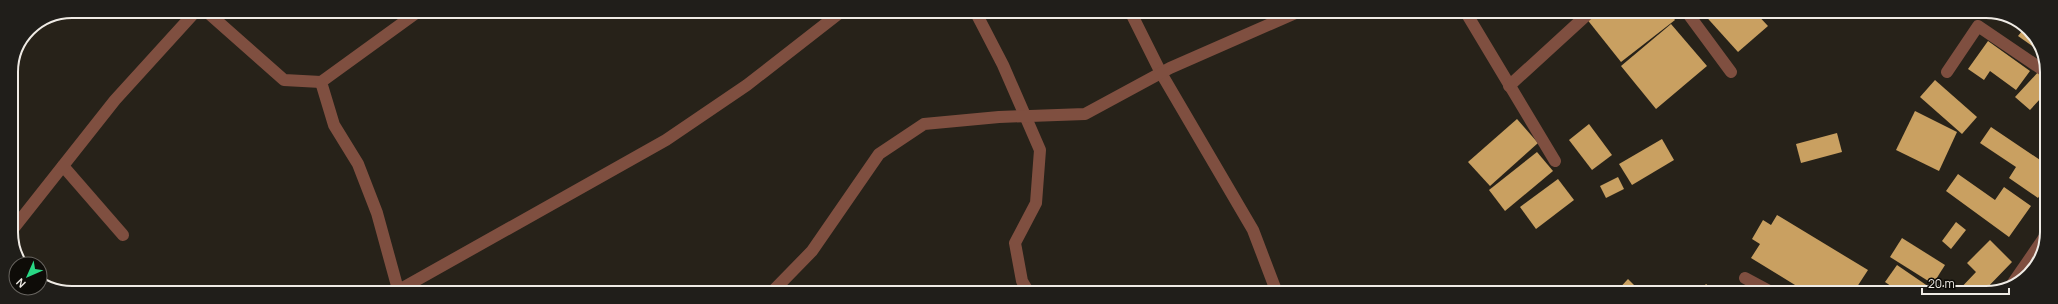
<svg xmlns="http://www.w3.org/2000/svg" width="2058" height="304" viewBox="0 0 2058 304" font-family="Manrope,sans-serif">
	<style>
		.building { fill: #c9a061 }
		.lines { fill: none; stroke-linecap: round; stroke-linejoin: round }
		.street { stroke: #7f4f40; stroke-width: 12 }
		.rim { fill: none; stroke: #efebe5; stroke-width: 2 }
	</style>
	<rect width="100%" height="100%" fill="#272219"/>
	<g class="building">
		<polygon points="1583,11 1668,11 1675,20 1621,62 1582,13"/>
		<polygon points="1701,11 1754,11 1768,26 1738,52"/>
		<polygon points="1671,24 1707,66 1656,109 1621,66"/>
		<polygon points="2026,26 2027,26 2042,53 2018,36"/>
		<polygon points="1988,41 2030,71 2016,90 1990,71 1984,80 1968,69"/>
		<polygon points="2040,70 2046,75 2046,103 2041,98 2030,110 2015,97"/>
		<polygon points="1935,80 1977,117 1962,134 1920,97"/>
		<polygon points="1915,111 1957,132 1939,171 1896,150"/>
		<polygon points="1517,119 1538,143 1490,186 1468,162"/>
		<polygon points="1589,124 1612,155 1592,170 1569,140"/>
		<polygon points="1991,127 2046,164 2046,186 2038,198 2009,178 2016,167 1980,143"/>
		<polygon points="1837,133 1842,152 1801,163 1796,144"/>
		<polygon points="1662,139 1674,160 1632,185 1619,164"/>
		<polygon points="1537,152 1553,171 1505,211 1489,190"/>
		<polygon points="1958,174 1995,200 2004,187 2031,206 2009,237 1946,191"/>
		<polygon points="1618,177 1624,189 1606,198 1600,186"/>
		<polygon points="1558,179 1574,200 1536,229 1520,207"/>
		<polygon points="1777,215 1868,270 1853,293 1808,293 1751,258 1760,244 1752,239 1763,220 1771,225"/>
		<polygon points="1956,222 1966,230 1951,249 1942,241"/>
		<polygon points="1902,238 1945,265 1933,284 1890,257"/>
		<polygon points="1990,240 2012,262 1982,293 1956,293 1976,272 1967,263"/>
		<polygon points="1897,265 1935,291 1933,293 1901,293 1885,282"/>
		<polygon points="1628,279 1642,293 1615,293"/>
		<polygon points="1706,284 1717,293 1698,293"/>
	</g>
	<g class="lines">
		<g class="street">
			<polyline points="206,11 284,80 321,82"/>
			<polyline points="975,11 1003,65 1040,150 1036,203 1015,243 1022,281 1029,293"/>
			<polyline points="1130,11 1161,73 1253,230 1277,293"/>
			<polyline points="1465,11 1555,161"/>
			<polyline points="1686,11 1731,72"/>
			<polyline points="1947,72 1978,26 2046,72"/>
			<polyline points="1509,86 1591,11"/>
			<polyline points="63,166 123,235"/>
			<polyline points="13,229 115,100 196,11"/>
			<polyline points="1745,278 1773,293"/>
			<polyline points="2013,283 2046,235"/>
			<polyline points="399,290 666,140 747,85 842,11"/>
			<polyline points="399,293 377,213 358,164 334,125 321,82 419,11"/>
			<polyline points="771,293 812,251 879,154 924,124 999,117 1085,114 1170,68 1300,11"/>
		</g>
	</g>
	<path d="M0 0H2058V304H0ZM72 18H1986A54 54 0 0 1 2040 72V232A54 54 0 0 1 1986 286H72A54 54 0 0 1 18 232V72A54 54 0 0 1 72 18Z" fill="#201e1a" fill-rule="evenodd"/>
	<path class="rim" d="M72 18H1986A54 54 0 0 1 2040 72V232A54 54 0 0 1 1986 286H72A54 54 0 0 1 18 232V72A54 54 0 0 1 72 18Z"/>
	<g transform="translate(28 276) rotate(225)"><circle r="19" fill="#0e0c08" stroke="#686560"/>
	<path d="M0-3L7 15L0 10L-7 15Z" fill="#29d885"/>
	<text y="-6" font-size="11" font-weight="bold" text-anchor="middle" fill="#efebe5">N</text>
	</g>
	<path d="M1922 288v6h87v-6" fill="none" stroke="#efebe5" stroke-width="2"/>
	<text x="1928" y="288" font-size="12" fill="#efebe5" stroke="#0e0c08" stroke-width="3" paint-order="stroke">20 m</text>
</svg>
